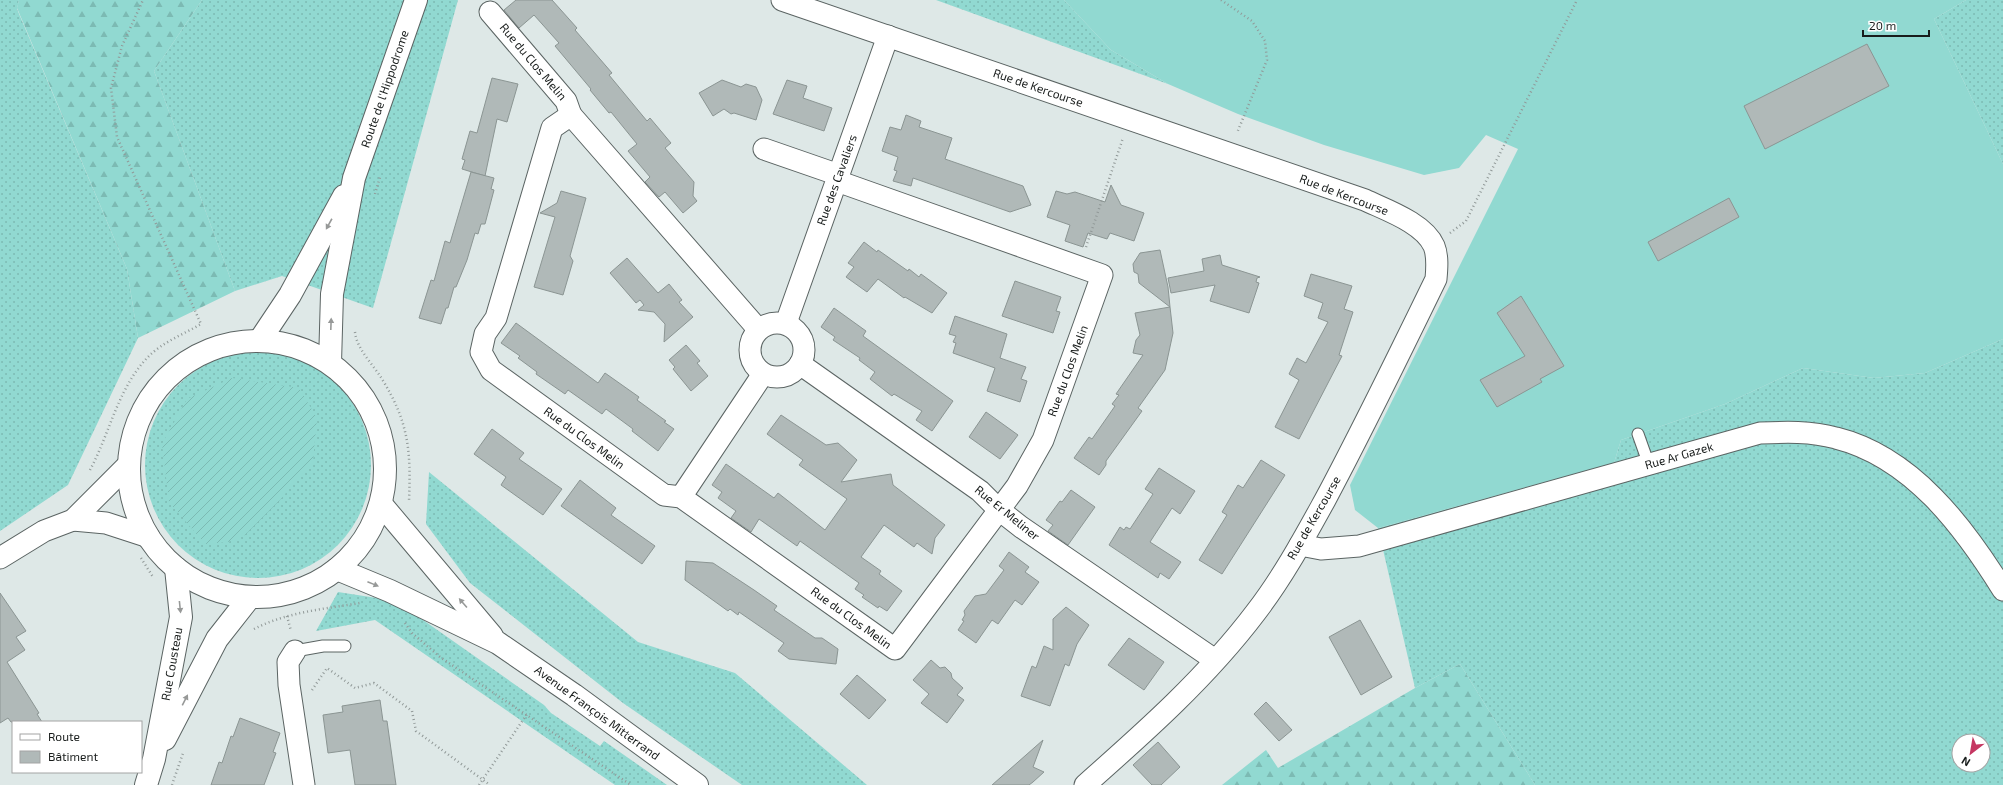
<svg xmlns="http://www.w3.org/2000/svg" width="2003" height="785" viewBox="0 0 2003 785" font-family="'Exo 2',sans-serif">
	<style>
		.grass { fill: url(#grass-dots); fill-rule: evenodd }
		.forest { fill: url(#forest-firs) }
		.garden { fill: url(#garden-furrows) }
		.pitch { fill: #91d9d1 }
		.building { fill: #b0b9b8; stroke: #8b9593 }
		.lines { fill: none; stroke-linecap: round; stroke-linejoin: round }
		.lane-casing { stroke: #5b6463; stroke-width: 13 }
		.street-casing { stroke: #5b6463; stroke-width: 23 }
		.secondary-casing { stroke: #5b6463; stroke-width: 24 }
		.path { stroke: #919998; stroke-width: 2.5; stroke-dasharray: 1 3; stroke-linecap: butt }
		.lane { stroke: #fff; stroke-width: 11 }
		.street { stroke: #fff; stroke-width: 21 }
		.secondary { stroke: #fff; stroke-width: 22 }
		.oneway { fill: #979998 }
		.labels { text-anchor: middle; stroke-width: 4; stroke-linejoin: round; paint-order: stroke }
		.street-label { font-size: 12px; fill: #181c1b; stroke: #fff }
	</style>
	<defs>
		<pattern id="grass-dots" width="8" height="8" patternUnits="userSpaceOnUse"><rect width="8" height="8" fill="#91d9d1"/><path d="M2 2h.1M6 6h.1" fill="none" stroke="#7cbab3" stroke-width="1.8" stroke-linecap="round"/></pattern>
		<pattern id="forest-firs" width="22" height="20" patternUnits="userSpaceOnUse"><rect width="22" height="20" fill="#91d9d1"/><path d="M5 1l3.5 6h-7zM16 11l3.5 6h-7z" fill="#7cbab3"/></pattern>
		<pattern id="garden-furrows" width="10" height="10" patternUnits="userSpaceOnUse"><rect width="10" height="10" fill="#91d9d1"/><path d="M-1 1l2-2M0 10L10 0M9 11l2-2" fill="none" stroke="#7cbab3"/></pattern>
	</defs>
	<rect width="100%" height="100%" fill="#dee8e7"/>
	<g class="grass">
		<polygon points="0,0 19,0 17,9 127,269 138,338 68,485 0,531"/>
		<polygon points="202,0 458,0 373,308 282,276 235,291 154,71"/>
		<polygon points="936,0 1064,0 1111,50 1168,84"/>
		<polygon points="1966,0 2003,0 2003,164 1934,19"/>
		<path d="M 2003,339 L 2003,785 L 1535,785 L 1460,664 L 1415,688 L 1378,528 L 1614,463 L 1621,440 L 1725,404 L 1803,368 L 1874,378 L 1925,373 ZM 1959,741 L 1983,741 L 1983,765 L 1959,765 Z"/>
		<circle cx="258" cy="465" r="113"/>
		<polygon points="429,472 638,642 735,673 867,785 742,785 623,703 470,583 426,524"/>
		<polygon points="338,592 396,601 544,705 551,713 600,746 604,741 667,785 615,785 375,620 316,631"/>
	</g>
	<g class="forest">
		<polygon points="19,0 202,0 154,71 235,291 138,338 127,269 17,8"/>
		<polygon points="1460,664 1535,785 1222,785 1266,750 1278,768 1415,688"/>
	</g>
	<polygon class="garden" points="232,378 299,388 317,418 313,461 279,501 245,535 228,542 205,544 169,502 162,444 187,399"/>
	<polygon class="pitch" points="1064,0 1966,0 1934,19 2003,164 2003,339 1925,373 1874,378 1803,368 1725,404 1621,440 1614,463 1378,528 1355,510 1350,485 1518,149 1486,135 1459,168 1424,175 1324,145 1238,114 1168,84 1111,50"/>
	<g class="building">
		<polygon points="516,0 552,0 577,28 575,30 612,73 609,75 647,121 650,118 671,143 665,148 694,182 693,196 697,201 683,213 665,192 659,197 645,182 650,177 628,151 637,144 611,112 609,113 590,90 591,89 555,46 559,43 534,15 519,28 504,10"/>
		<polygon points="1867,44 1889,86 1765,149 1744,106"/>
		<polygon points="492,78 518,84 507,122 497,119 485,176 462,169 465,160 462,159 470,131 477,133"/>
		<polygon points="722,80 741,87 746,84 756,87 762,100 756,120 734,113 731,114 724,109 713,116 699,93"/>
		<polygon points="787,80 807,86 803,98 832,108 824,131 773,114"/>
		<polygon points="906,115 921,121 919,127 952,138 945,159 1023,186 1031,205 1010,212 913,178 911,186 893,181 897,171 894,170 898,157 882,151 890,127 901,130"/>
		<polygon points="471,172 494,178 491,189 494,190 485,224 481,224 478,234 475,233 467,260 456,287 454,287 448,308 446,308 441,324 419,318 431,280 434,281 445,241 450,243"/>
		<polygon points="1111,185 1121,205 1144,213 1134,241 1110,233 1107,239 1088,233 1083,247 1065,241 1070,225 1047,217 1056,191 1067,194 1075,192 1105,202"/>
		<polygon points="561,191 586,198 570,256 573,261 563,295 534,287 555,217 540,213 557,203"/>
		<polygon points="1729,198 1739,217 1658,261 1648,242"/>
		<polygon points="864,242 877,252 878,250 908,271 909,269 919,277 921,274 947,293 932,313 905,297 904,298 878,279 867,292 846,277 854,267 848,263"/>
		<polygon points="1160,250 1168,287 1170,307 1139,283 1138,274 1134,272 1133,264 1140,253"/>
		<polygon points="1220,255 1222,265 1260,277 1257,278 1256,282 1259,283 1249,313 1210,301 1215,285 1171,293 1168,278 1204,271 1202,259"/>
		<polygon points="627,258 658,293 669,284 682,300 679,302 693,317 664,342 665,324 654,312 638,310 644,305 640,300 636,303 610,273"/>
		<polygon points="1311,274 1352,286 1344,309 1353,312 1339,355 1342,356 1299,439 1275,427 1299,380 1289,374 1297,358 1306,363 1328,322 1318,318 1323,303 1304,296"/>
		<polygon points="1015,281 1061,297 1056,311 1060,312 1053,333 1002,316"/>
		<polygon points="1521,296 1564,366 1540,379 1542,382 1497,407 1480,380 1525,356 1497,313"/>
		<polygon points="1170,307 1173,333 1165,370 1138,408 1142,411 1106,461 1106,465 1099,475 1074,458 1089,437 1092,439 1115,406 1112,404 1119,395 1116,394 1143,355 1133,353 1136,340 1140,335 1135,313"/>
		<polygon points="834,308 866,331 863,336 953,401 932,431 916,420 922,411 894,394 892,396 870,379 875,372 859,360 860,358 833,340 835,337 821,327"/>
		<polygon points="955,316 1007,334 1000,358 1026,367 1021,379 1027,381 1020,402 987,391 995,368 953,353 956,343 953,342 956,336 949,334"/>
		<polygon points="516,323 598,383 605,373 639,397 637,400 666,421 664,422 674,429 658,451 632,431 633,429 606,409 602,414 568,390 565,394 536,374 537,372 518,358 520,356 501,343"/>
		<polygon points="686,345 700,361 697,363 708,376 691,391 673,369 675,367 669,360"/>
		<polygon points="986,412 1018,435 1000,459 969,437"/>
		<polygon points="781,415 826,445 838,443 857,460 841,482 891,474 893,485 945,525 935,538 932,554 917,543 914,547 884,525 861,557 881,571 879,574 902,591 887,611 879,606 878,608 862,597 864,595 855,589 859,583 800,541 797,546 759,519 751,532 731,518 736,511 718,498 722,492 712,485 726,464 774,498 778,493 825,530 847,499 799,465 803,460 767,434"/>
		<polygon points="492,429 524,453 519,459 562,489 543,515 501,485 506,477 474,454"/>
		<polygon points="1261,460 1285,475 1222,574 1199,560 1227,515 1222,512 1232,495 1238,485 1243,488"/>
		<polygon points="1159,468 1195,491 1180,514 1172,508 1150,542 1181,562 1169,579 1160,573 1158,578 1109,545 1120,527 1124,530 1126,527 1130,529 1153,494 1145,489"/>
		<polygon points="580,480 616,508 611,515 655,546 642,564 561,506"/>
		<polygon points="1071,490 1095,507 1068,545 1048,531 1053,525 1046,520 1060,501 1062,502"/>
		<polygon points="1009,552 1029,567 1025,572 1039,582 1022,605 1015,600 998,624 992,620 976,643 958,630 964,621 962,620 965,615 964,611 975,596 986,594 1004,570 999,566"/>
		<polygon points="686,561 713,563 754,590 777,606 774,610 815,638 822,638 838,649 836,664 789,659 778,651 784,643 739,612 738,615 730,609 728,611 685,580"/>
		<polygon points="0,593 26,631 16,637 25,650 7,662 39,713 37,714 42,722 11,722 8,718 0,723"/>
		<polygon points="1066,607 1089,625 1077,644 1069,666 1065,664 1050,706 1021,696 1032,666 1036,668 1044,646 1053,650 1053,619"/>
		<polygon points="1360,620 1392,677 1361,695 1329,637"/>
		<polygon points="1129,638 1164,662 1144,690 1108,665"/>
		<polygon points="931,660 940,668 945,667 951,673 952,678 963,688 957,695 964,700 947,723 921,703 929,694 913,680"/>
		<polygon points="857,675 886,700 869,719 840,694"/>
		<polygon points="380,700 383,721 387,721 396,785 355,785 350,750 328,753 323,715 343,712 342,706"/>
		<polygon points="1266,702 1292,730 1279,741 1254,714"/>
		<polygon points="240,718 280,733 273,752 276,753 264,785 211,785 219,762 222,763 231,736 233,737"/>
		<polygon points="1043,740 1033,767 1044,772 1033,782 1029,785 992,785"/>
		<polygon points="1158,742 1180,767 1161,785 1152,785 1133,765"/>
	</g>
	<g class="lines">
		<g class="lane-casing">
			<g id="lane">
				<polyline points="1638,434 1649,465"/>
				<polyline points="295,651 323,646 345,646"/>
			</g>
		</g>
		<g class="street-casing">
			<g id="street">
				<path d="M 782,0 L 1365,200 C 1386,210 1424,223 1434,246 C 1438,256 1437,268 1436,279 C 1400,353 1364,427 1325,500 C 1304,538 1283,577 1256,612 C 1207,677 1145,732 1085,785"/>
				<polyline points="490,12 566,101 571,115"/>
				<polyline points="764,149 839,175"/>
				<circle cx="777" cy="350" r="27"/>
				<polyline points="786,323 888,36"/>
				<polyline points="758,329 571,115 552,128 496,318 485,334 481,352 491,370 664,495 681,497 895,649 1017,486 1043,440 1102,275 837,181"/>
				<polyline points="800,364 980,491 998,509 1021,527 1215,660"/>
				<polyline points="681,497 763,374"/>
				<polyline points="73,520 106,523 149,537"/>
				<path d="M 1300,545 L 1321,549 L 1359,546 L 1760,433 C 1785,432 1811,431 1836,438 C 1912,457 1964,527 2003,590"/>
				<polyline points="0,558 44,531 73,520 128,465"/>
				<polyline points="295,651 288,662 289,685 304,785"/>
			</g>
		</g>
		<g class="secondary-casing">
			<g id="secondary">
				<polyline points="260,340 290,295 344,196"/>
				<circle cx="257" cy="469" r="128"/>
				<polyline points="330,363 332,294 354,178 416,0"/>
				<polyline points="381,504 492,636"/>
				<polyline points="337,569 390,591 498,643 574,695 697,785"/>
				<polyline points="165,739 217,639 250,597"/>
				<polyline points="146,785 154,759 181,617 176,568"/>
			</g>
		</g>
		<g class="path">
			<polyline points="1221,0 1252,21 1265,41 1267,60 1237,133"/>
			<polyline points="375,194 380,177"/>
			<polyline points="1450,233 1466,221 1577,0"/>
			<polyline points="1086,247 1123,138"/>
			<path d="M 355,332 C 357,350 373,364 382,379 C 409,423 411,451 409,501"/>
			<path d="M 90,470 C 110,433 118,387 149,356 C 163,342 184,334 201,324 L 117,137 L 111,88 L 122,46 L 143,0"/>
			<polyline points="141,558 153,577"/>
			<polyline points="287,616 291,631"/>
			<polyline points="405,623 412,633 440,657 631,785"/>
			<path d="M 254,629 C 287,612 324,609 360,603"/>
			<polyline points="312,690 327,668 355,688 374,683 412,711 416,731 490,785"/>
			<polyline points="172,785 183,753"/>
			<polyline points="479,785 527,714"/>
		</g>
		<use href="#lane" class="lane"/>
		<use href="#street" class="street"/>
		<use href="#secondary" class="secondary"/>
	</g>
	<defs><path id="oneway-solid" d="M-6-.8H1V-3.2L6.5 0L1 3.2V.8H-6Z"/></defs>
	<g class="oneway">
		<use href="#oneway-solid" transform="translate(329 224) rotate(119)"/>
		<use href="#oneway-solid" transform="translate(331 324) rotate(-88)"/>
		<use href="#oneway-solid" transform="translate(373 584) rotate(22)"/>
		<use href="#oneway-solid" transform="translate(463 603) rotate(-131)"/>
		<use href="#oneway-solid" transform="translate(180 607) rotate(84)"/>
		<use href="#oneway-solid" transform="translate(185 700) rotate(-63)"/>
	</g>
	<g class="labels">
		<g class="street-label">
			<text transform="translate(533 62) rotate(50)" y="4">Rue du Clos Melin</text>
			<text transform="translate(1038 88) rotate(19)" y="4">Rue de Kercourse</text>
			<text transform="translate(385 89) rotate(-71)" y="4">Route de l'Hippodrome</text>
			<text transform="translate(837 180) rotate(-70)" y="4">Rue des Cavaliers</text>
			<text transform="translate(1344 195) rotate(21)" y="4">Rue de Kercourse</text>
			<text transform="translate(1068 371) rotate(-70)" y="4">Rue du Clos Melin</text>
			<text transform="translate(584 438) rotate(36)" y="4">Rue du Clos Melin</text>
			<text transform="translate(1679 456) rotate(-16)" y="4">Rue Ar Gazek</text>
			<text transform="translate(1007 513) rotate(39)" y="4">Rue Er Meliner</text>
			<text transform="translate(1314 518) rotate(-60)" y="4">Rue de Kercourse</text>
			<text transform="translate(851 618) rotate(36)" y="4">Rue du Clos Melin</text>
			<text transform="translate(172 664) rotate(-80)" y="4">Rue Cousteau</text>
			<text transform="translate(597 713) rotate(36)" y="4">Avenue François Mitterrand</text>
		</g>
	</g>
	<rect x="12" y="721" width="130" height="52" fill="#ffffff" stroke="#a3a4a4"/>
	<rect x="20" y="734" width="20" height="6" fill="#ffffff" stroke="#a3a4a4"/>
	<text x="48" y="741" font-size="12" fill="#181c1b">Route</text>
	<rect x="20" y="751" width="20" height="12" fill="#b0b9b8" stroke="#a3a4a4"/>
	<text x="48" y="761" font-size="12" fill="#181c1b">Bâtiment</text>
	<g transform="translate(1971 753) rotate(211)"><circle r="19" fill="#ffffff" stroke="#a3a4a4"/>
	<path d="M0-3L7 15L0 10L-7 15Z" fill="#c53762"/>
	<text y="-6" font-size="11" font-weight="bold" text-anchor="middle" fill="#181c1b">N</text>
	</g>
	<path d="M1863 30v6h66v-6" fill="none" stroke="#181c1b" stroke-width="2"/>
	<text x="1869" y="30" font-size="12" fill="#181c1b" stroke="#ffffff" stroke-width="3" paint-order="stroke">20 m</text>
</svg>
